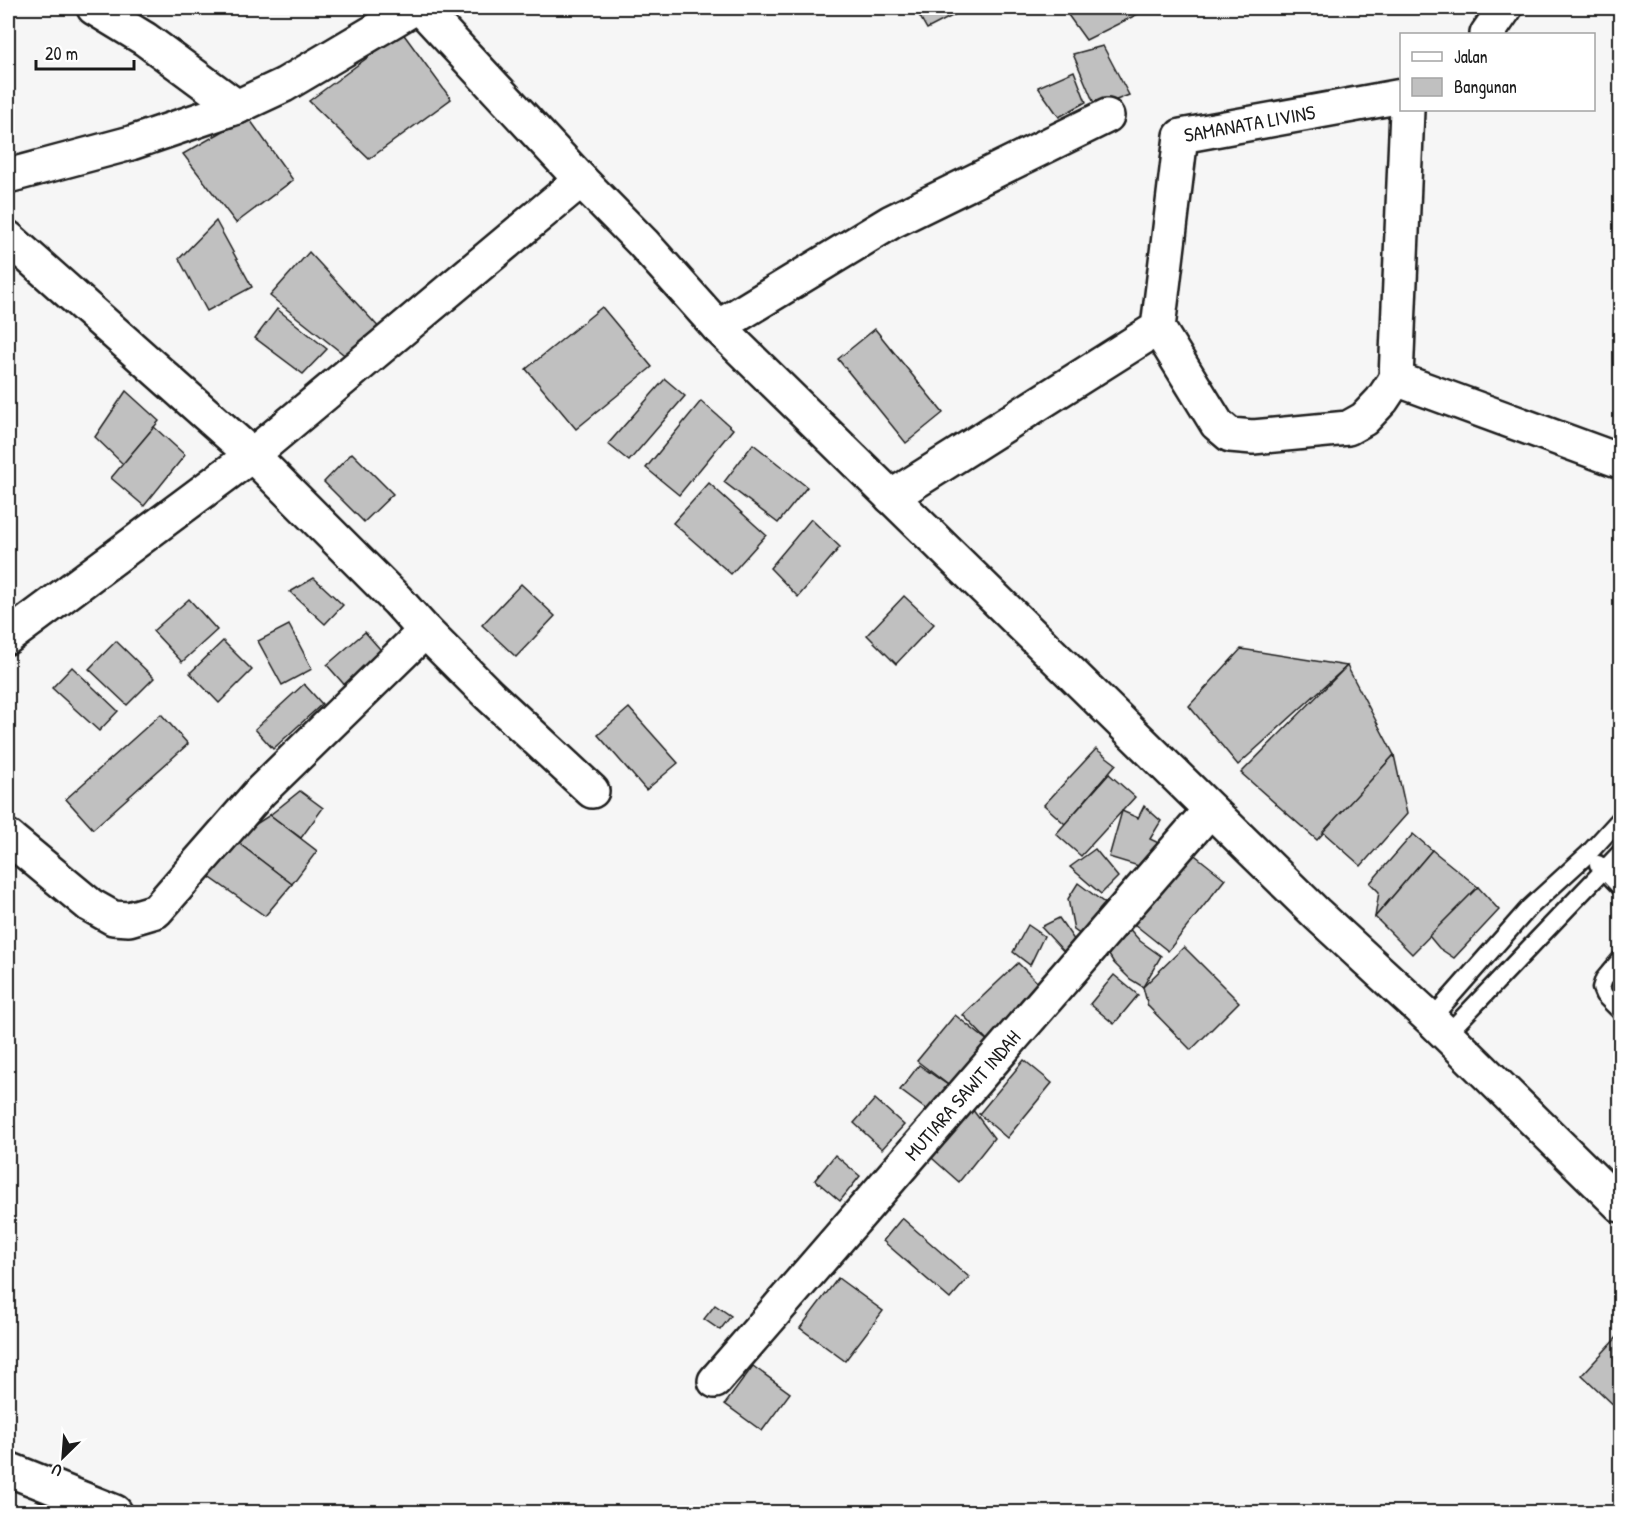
<svg xmlns="http://www.w3.org/2000/svg" width="1628" height="1520" viewBox="0 0 1628 1520" font-family="'Patrick Hand',sans-serif">
	<style>
		.building { fill: #c0c0c0; stroke: #1c1c1c; stroke-width: 1.5 }
		.lines { fill: none; stroke-linecap: round; stroke-linejoin: round }
		.service-casing { stroke: #1c1c1c; stroke-width: 21 }
		.minor-casing { stroke: #1c1c1c; stroke-width: 38 }
		.tertiary-casing { stroke: #1c1c1c; stroke-width: 38 }
		.secondary-casing { stroke: #1c1c1c; stroke-width: 38 }
		.motorway-casing { stroke: #1c1c1c; stroke-width: 38 }
		.service { stroke: #fff; stroke-width: 16 }
		.minor { stroke: #fff; stroke-width: 33 }
		.tertiary { stroke: #fff; stroke-width: 33 }
		.secondary { stroke: #fff; stroke-width: 33 }
		.motorway { stroke: #fff; stroke-width: 33 }
		.labels { text-anchor: middle; stroke-width: 5; stroke-linejoin: round; paint-order: stroke }
		.street-label { font-size: 20px; fill: #1c1c1c; stroke: #fff }
	</style>
	<rect width="100%" height="100%" fill="#f6f6f6"/>
	<filter id="ink" filterUnits="userSpaceOnUse"><feTurbulence type="fractalNoise" baseFrequency=".0167" numOctaves="2"/><feDisplacementMap in="SourceGraphic" scale="12" xChannelSelector="R" yChannelSelector="G"/><feConvolveMatrix kernelMatrix="1 2 1 2 8 2 1 2 1" color-interpolation-filters="sRGB"/></filter>
	<g filter="url(#ink)">
		<g class="building">
			<polygon points="915,8 956,8 960,12 927,29"/>
			<polygon points="1063,8 1147,8 1148,9 1086,40"/>
			<polygon points="1158,8 1190,8 1160,14"/>
			<polygon points="402,32 451,99 369,159 309,101"/>
			<polygon points="1103,46 1129,95 1096,108 1073,54"/>
			<polygon points="1074,71 1086,102 1059,117 1038,87"/>
			<polygon points="248,117 293,180 236,223 183,154"/>
			<polygon points="216,221 252,287 207,311 179,259"/>
			<polygon points="309,252 385,334 357,365 270,296"/>
			<polygon points="602,307 652,367 576,429 526,369"/>
			<polygon points="277,309 327,349 303,374 255,338"/>
			<polygon points="875,329 943,413 906,443 838,359"/>
			<polygon points="665,379 685,396 629,461 608,444"/>
			<polygon points="126,391 159,421 123,464 95,437"/>
			<polygon points="701,401 733,429 679,495 646,468"/>
			<polygon points="154,427 185,455 144,506 111,478"/>
			<polygon points="753,444 807,487 778,523 724,482"/>
			<polygon points="352,453 393,494 364,522 324,482"/>
			<polygon points="709,483 766,535 731,574 673,523"/>
			<polygon points="811,519 840,547 798,597 770,568"/>
			<polygon points="314,578 343,605 325,624 290,592"/>
			<polygon points="521,584 555,616 516,657 482,625"/>
			<polygon points="904,596 934,624 896,664 867,635"/>
			<polygon points="189,599 217,630 182,662 153,631"/>
			<polygon points="289,625 312,669 282,685 258,641"/>
			<polygon points="365,632 387,657 349,690 327,665"/>
			<polygon points="116,641 154,678 127,705 89,669"/>
			<polygon points="223,641 252,670 219,703 190,673"/>
			<polygon points="1241,649 1347,666 1238,765 1189,706"/>
			<polygon points="1347,666 1394,755 1317,840 1241,773"/>
			<polygon points="72,667 118,711 99,731 52,688"/>
			<polygon points="304,684 322,704 273,749 255,729"/>
			<polygon points="629,708 678,763 646,790 598,735"/>
			<polygon points="161,714 188,744 93,829 66,799"/>
			<polygon points="1096,749 1116,764 1065,824 1044,805"/>
			<polygon points="1394,755 1407,814 1361,866 1323,832"/>
			<polygon points="1109,774 1135,797 1081,856 1056,834"/>
			<polygon points="300,791 323,808 301,838 270,815"/>
			<polygon points="1144,806 1161,821 1150,839 1163,845 1145,868 1109,857 1122,811 1138,818"/>
			<polygon points="270,815 317,851 292,884 233,839"/>
			<polygon points="1413,834 1432,850 1375,917 1379,892 1370,883"/>
			<polygon points="233,839 292,884 265,916 208,876"/>
			<polygon points="1095,849 1118,877 1101,894 1070,867"/>
			<polygon points="1432,850 1478,887 1412,954 1375,917"/>
			<polygon points="1191,852 1225,879 1168,951 1134,924"/>
			<polygon points="1078,883 1107,905 1084,937 1074,930 1068,899"/>
			<polygon points="1478,887 1499,910 1454,958 1439,948 1429,936"/>
			<polygon points="1059,918 1077,944 1069,957 1041,927"/>
			<polygon points="1028,925 1044,936 1030,965 1013,952"/>
			<polygon points="1126,925 1140,941 1161,956 1143,987 1130,979 1114,963 1104,947"/>
			<polygon points="1184,947 1239,1002 1191,1050 1148,1006 1143,987"/>
			<polygon points="1018,963 1044,989 989,1042 963,1015"/>
			<polygon points="1114,975 1138,995 1114,1024 1090,1004"/>
			<polygon points="955,1015 989,1042 955,1090 917,1061"/>
			<polygon points="1024,1060 1052,1083 1007,1138 979,1114"/>
			<polygon points="919,1065 955,1090 935,1116 900,1090"/>
			<polygon points="875,1099 904,1125 882,1149 854,1123"/>
			<polygon points="969,1105 994,1138 959,1182 924,1151"/>
			<polygon points="835,1155 860,1176 840,1201 815,1180"/>
			<polygon points="902,1218 969,1277 950,1299 883,1241"/>
			<polygon points="838,1278 883,1311 845,1361 800,1328"/>
			<polygon points="715,1305 731,1316 720,1330 704,1319"/>
			<polygon points="1620,1334 1620,1411 1582,1375"/>
			<polygon points="753,1366 790,1393 762,1431 725,1404"/>
		</g>
		<g class="lines">
			<g class="service-casing">
				<g id="service">
					<polyline points="1598,864 1620,887"/>
					<polyline points="1620,960 1604,979 1601,988 1604,995 1620,1011"/>
					<polyline points="1431,1019 1529,908 1588,854 1620,819"/>
					<polyline points="1447,1034 1620,853"/>
				</g>
			</g>
			<g class="minor-casing">
				<g id="minor">
					<polyline points="94,8 145,39 237,107"/>
					<polyline points="1487,34 1505,8"/>
					<polyline points="8,238 252,455 397,600 425,631 489,695 592,791"/>
					<polyline points="718,327 891,222 1107,116"/>
					<polyline points="1158,328 1217,424 1230,435 1253,437 1348,428 1364,419 1382,400 1396,379 1620,461"/>
					<polyline points="1396,379 1407,110"/>
					<path id="s1" d="M 891,497 L 1158,328 L 1181,136 L 1402,96"/>
					<polyline points="8,637 252,455 581,180"/>
					<polyline points="8,837 90,905 113,918 129,919 156,911 260,792 425,631"/>
					<path id="s2" d="M 715,1381 L 1210,810"/>
				</g>
			</g>
			<g class="tertiary-casing">
				<polyline id="tertiary" points="421,8 581,180 643,243 718,327 1317,914 1431,1019 1620,1205"/>
			</g>
			<g class="secondary-casing">
				<polyline id="secondary" points="8,176 131,143 237,107 284,85 414,8"/>
			</g>
			<g class="motorway-casing">
				<polyline id="motorway" points="8,1469 115,1512"/>
			</g>
			<use href="#service" class="service"/>
			<use href="#minor" class="minor"/>
			<use href="#tertiary" class="tertiary"/>
			<use href="#secondary" class="secondary"/>
			<use href="#motorway" class="motorway"/>
		</g>
	</g>
	<g class="labels">
		<g class="street-label">
			<text dy="7" stroke="none"><textPath href="#s1" startOffset="579">SAMANATA LIVINS</textPath></text>
			<text dy="7" stroke="none"><textPath href="#s2" startOffset="378">MUTIARA SAWIT INDAH</textPath></text>
		</g>
	</g>
	<rect width="1628" height="1520" fill="none" stroke="#fff" stroke-width="30"/>
	<rect x="15" y="15" width="1598" height="1490" fill="none" stroke="#1c1c1c" stroke-width="2" filter="url(#ink)"/>
	<rect x="1400" y="33" width="195" height="78" fill="#ffffff" stroke="#a4a4a4" stroke-width="1.5"/>
	<rect x="1412" y="52" width="30" height="9" fill="#ffffff" stroke="#a4a4a4" stroke-width="1.5"/>
	<text x="1454" y="63" font-size="18" fill="#1c1c1c">Jalan</text>
	<rect x="1412" y="78" width="30" height="18" fill="#c0c0c0" stroke="#a4a4a4" stroke-width="1.5"/>
	<text x="1454" y="93" font-size="18" fill="#1c1c1c">Bangunan</text>
	<g transform="translate(63 1457) rotate(205)" stroke="#ffffff" stroke-width="4.5" paint-order="stroke">
	<path d="M0-4.5L10 22L0 15L-10 22Z" fill="#1c1c1c"/>
	<text y="-9" font-size="16" font-weight="bold" text-anchor="middle" fill="#1c1c1c">U</text>
	</g>
	<path d="M36 60v9h98v-9" fill="none" stroke="#1c1c1c" stroke-width="3"/>
	<text x="45" y="60" font-size="18" fill="#1c1c1c" stroke="#ffffff" stroke-width="4.5" paint-order="stroke">20 m</text>
</svg>
